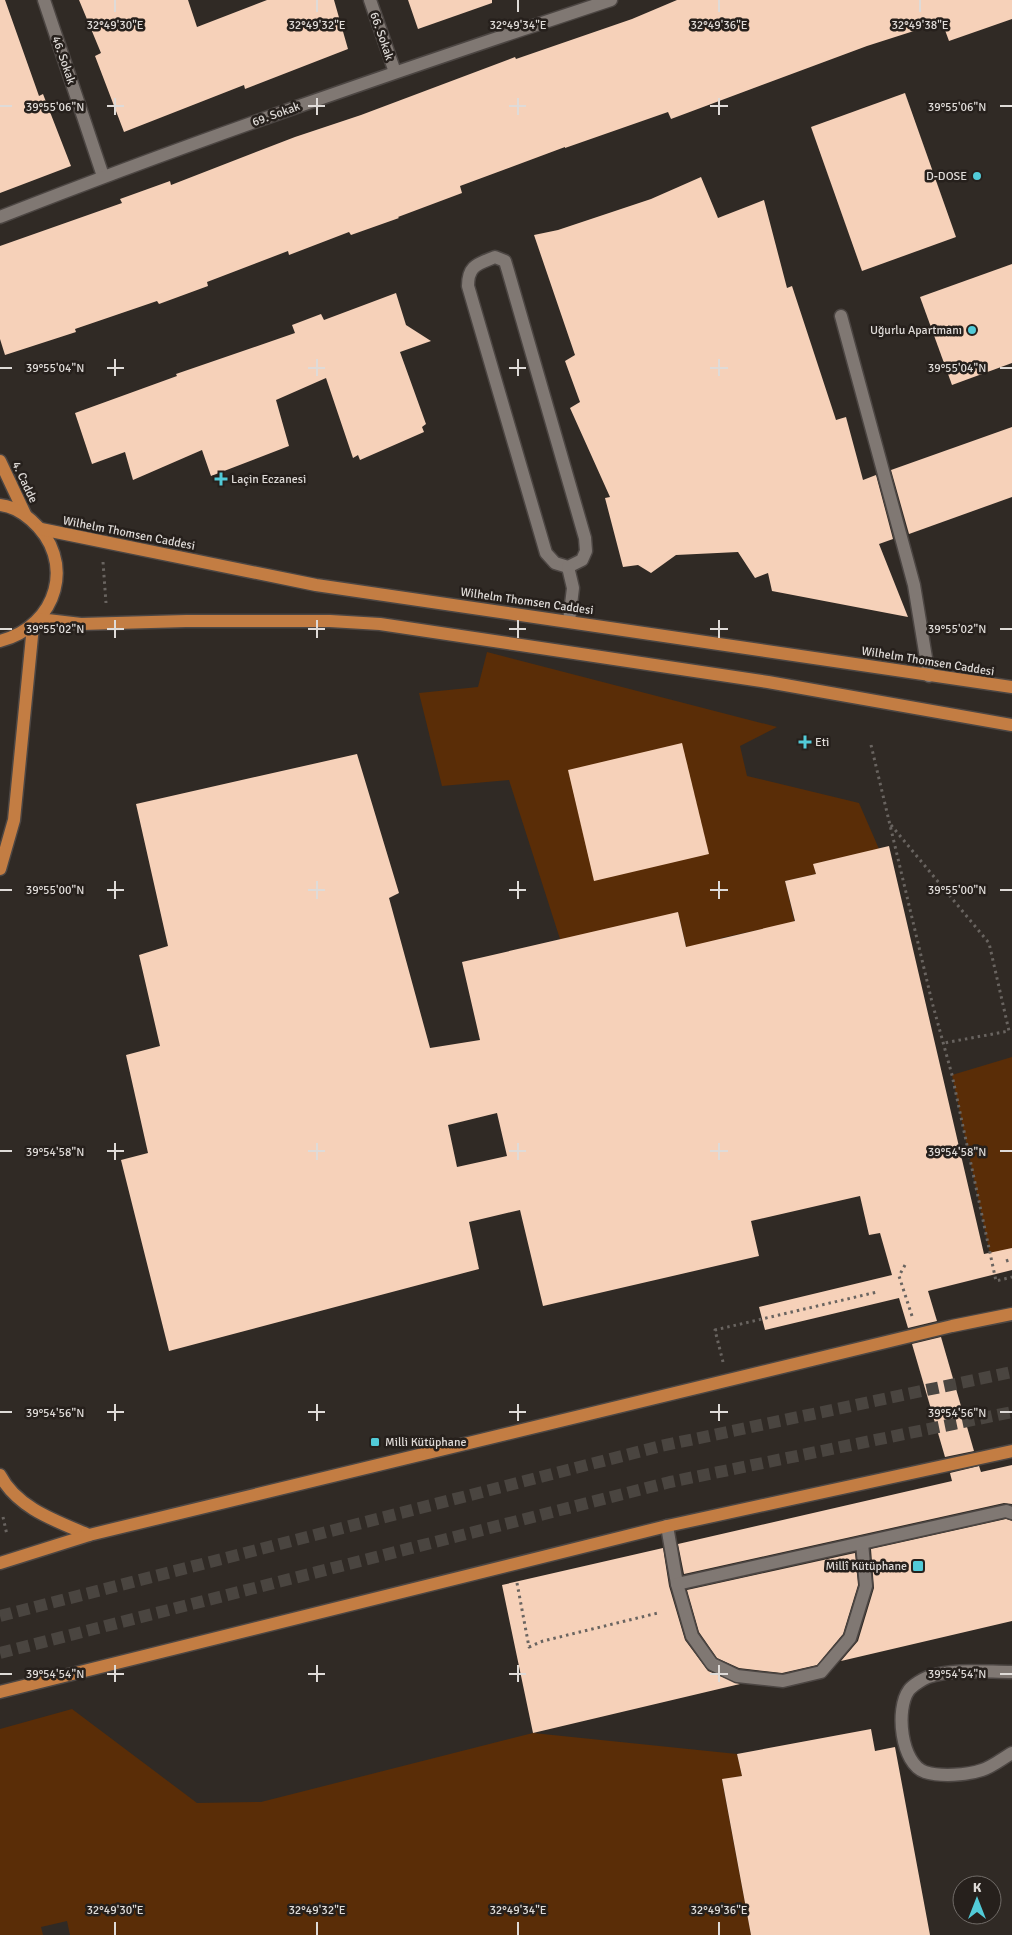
<svg xmlns="http://www.w3.org/2000/svg" width="1012" height="1935" viewBox="0 0 1012 1935" font-family="Signika,sans-serif">
	<style>
		.green { fill: #5a2d07 }
		.building { fill: #f6d1b9; fill-rule: evenodd }
		.lines { fill: none; stroke-linecap: round; stroke-linejoin: round }
		.major-tunnel { stroke: #4a4540; stroke-width: 12; stroke-dasharray: 12 6; stroke-linecap: butt }
		.minor-casing { stroke: #4c4643; stroke-width: 15 }
		.major-casing { stroke: #4c4643; stroke-width: 15 }
		.path { stroke: #696460; stroke-width: 3; stroke-dasharray: 2.5 4; stroke-linecap: butt }
		.minor { stroke: #807873; stroke-width: 12 }
		.major { stroke: #c37d43; stroke-width: 12 }
		.ticks { fill: none; stroke: #dfdbd8; stroke-width: 2 }
		.poi-dot { fill: #52cbd8; stroke: #26201c; stroke-width: 2 }
		.labels { text-anchor: middle; stroke-width: 5; stroke-linejoin: round; paint-order: stroke }
		.street-label { font-size: 12px; fill: #dfdbd8; stroke: #26201c }
		.poi-label { font-size: 12px; fill: #dfdbd8; stroke: #26201c; text-anchor: end }
		.ticks-label { font-size: 12px; text-anchor: middle; fill: #dfdbd8; stroke: #26201c; stroke-width: 5; stroke-linejoin: round; paint-order: stroke }
	</style>
	<rect width="100%" height="100%" fill="#302a25"/>
	<g class="green">
		<polygon points="487,652 777,727 740,746 747,776 859,803 879,849 814,864 816,874 785,881 799,941 763,929 721,938 694,980 678,912 568,974 560,939 509,780 442,786 419,693 478,687"/>
		<polygon points="1012,1057 1012,1264 993,1268 952,1075"/>
		<polygon points="72,1709 197,1803 261,1802 533,1733 737,1754 742,1776 722,1780 751,1935 70,1935 67,1921 41,1927 43,1935 0,1935 0,1729"/>
	</g>
	<g class="building">
		<polygon points="0,0 5,0 39,96 43,94 71,166 0,193"/>
		<polygon points="79,0 188,0 197,27 267,0 334,0 348,49 245,89 244,85 124,132 95,56 101,53"/>
		<polygon points="408,0 492,0 492,3 418,29"/>
		<polygon points="677,0 1012,0 1012,19 949,41 942,22 867,46 671,119 668,112 565,148 565,147 460,186 462,193 398,217 399,218 351,235 349,232 289,255 288,251 207,282 208,286 159,304 157,301 75,329 76,332 5,355 0,339 0,246 122,203 120,199 170,181 171,185 295,137 361,115 515,57 516,59 632,19"/>
		<polygon points="905,93 956,237 862,271 811,127"/>
		<polygon points="701,177 718,218 764,200 787,288 792,286 836,420 846,417 863,480 876,475 893,539 879,544 908,617 772,591 768,573 755,578 738,552 676,555 651,573 638,565 623,567 605,498 610,497 570,408 580,402 565,361 575,355 534,235 558,230 651,199"/>
		<polygon points="1012,264 1012,363 952,385 920,297"/>
		<polygon points="396,293 406,325 431,341 400,352 426,424 422,427 424,432 360,460 358,455 353,458 326,378 276,400 289,446 211,476 202,450 133,480 125,452 92,464 75,413 177,376 176,374 295,333 292,325 321,314 324,320"/>
		<polygon points="1012,427 1012,497 909,534 891,470"/>
		<polygon points="682,743 709,854 594,881 568,770"/>
		<path d="M 357,754 L 399,893 L 389,898 L 430,1048 L 480,1040 L 462,962 L 678,912 L 686,947 L 795,921 L 785,881 L 816,874 L 813,864 L 889,846 L 984,1254 L 1012,1248 L 1012,1270 L 928,1291 L 937,1321 L 908,1328 L 899,1298 L 765,1330 L 759,1307 L 892,1275 L 880,1233 L 869,1235 L 860,1196 L 751,1221 L 759,1256 L 543,1306 L 520,1210 L 469,1222 L 479,1269 L 169,1351 L 121,1160 L 148,1153 L 126,1055 L 160,1046 L 139,955 L 168,946 L 136,804 ZM 497,1113 L 507,1156 L 457,1167 L 448,1125 Z"/>
		<polygon points="941,1337 974,1451 945,1457 912,1344"/>
		<polygon points="1012,1465 1012,1504 1004,1503 684,1574 678,1544 952,1481 950,1473 979,1466 981,1472"/>
		<polygon points="1006,1519 1012,1521 1012,1621 841,1661 858,1641 874,1588 871,1549"/>
		<polygon points="663,1548 669,1586 685,1640 708,1671 740,1684 533,1733 502,1585"/>
		<polygon points="855,1553 858,1585 843,1634 817,1665 782,1673 739,1668 717,1658 699,1632 687,1590"/>
		<polygon points="871,1729 875,1751 895,1747 930,1935 751,1935 722,1779 742,1776 737,1754"/>
	</g>
	<g class="lines">
		<g class="major-tunnel">
			<polyline points="0,1616 661,1446 1012,1372"/>
			<polyline points="0,1653 670,1482 1012,1412"/>
		</g>
		<g class="minor-casing">
			<g id="minor">
				<polyline points="44,0 103,176"/>
				<polyline points="370,0 395,72"/>
				<path d="M 0,217 C 201,138 406,68 611,0"/>
				<path d="M 495,257 L 505,261 L 508,271 L 585,538 L 586,551 L 582,560 L 568,567 L 555,563 L 546,553 L 468,286 C 468,265 478,264 495,257 Z"/>
				<polyline points="841,316 914,585 929,676"/>
				<polyline points="568,567 573,588 569,621"/>
				<polyline points="667,1526 677,1584 692,1636 712,1664 737,1676 783,1681 821,1672 850,1638 866,1586 862,1543"/>
				<polyline points="677,1584 1006,1511 1012,1513"/>
				<path d="M 1012,1672 C 985,1672 954,1668 928,1677 C 923,1679 913,1685 909,1690 C 895,1709 901,1764 925,1772 C 941,1777 967,1775 982,1770 C 992,1767 1003,1758 1012,1753"/>
			</g>
		</g>
		<g class="major-casing">
			<g id="major">
				<polyline points="0,461 25,514"/>
				<path d="M 0,505 C 11,506 23,513 31,520 C 77,560 58,626 0,641"/>
				<polyline points="41,529 316,585 1012,687"/>
				<polyline points="39,619 81,624 186,621 330,621 380,624 768,682 1012,725"/>
				<polyline points="0,869 14,820 33,626"/>
				<path d="M 0,1475 C 17,1508 56,1521 89,1535"/>
				<polyline points="0,1563 89,1535 952,1326 1012,1314"/>
				<polyline points="0,1692 667,1526 1012,1451"/>
			</g>
		</g>
		<g class="path">
			<polyline points="103,562 106,603"/>
			<polyline points="871,745 932,1002 952,1075 996,1281 1012,1277"/>
			<polyline points="891,825 989,943 1009,1031 944,1043"/>
			<polyline points="1006,1261 1012,1259"/>
			<polyline points="905,1265 899,1276 912,1316"/>
			<polyline points="723,1362 715,1330 877,1292"/>
			<polyline points="3,1517 7,1535"/>
			<polyline points="517,1583 529,1647 543,1641 658,1613"/>
		</g>
		<use href="#minor" class="minor"/>
		<use href="#major" class="major"/>
	</g>
	<path class="ticks" d="M 115,0 L 115,12M 317,0 L 317,12M 518,0 L 518,12M 719,0 L 719,12M 920,0 L 920,12M 115,98 L 115,115M 317,98 L 317,115M 518,98 L 518,115M 719,98 L 719,115M 0,106 L 12,106M 107,106 L 124,106M 308,106 L 325,106M 509,106 L 526,106M 710,106 L 728,106M 1000,106 L 1012,106M 115,359 L 115,376M 317,359 L 317,376M 518,359 L 518,376M 719,359 L 719,376M 0,368 L 12,368M 107,368 L 124,368M 308,368 L 325,368M 509,368 L 526,368M 710,368 L 728,368M 1000,368 L 1012,368M 115,620 L 115,638M 317,620 L 317,638M 518,620 L 518,638M 719,620 L 719,638M 0,629 L 12,629M 107,629 L 124,629M 308,629 L 325,629M 509,629 L 526,629M 710,629 L 728,629M 1000,629 L 1012,629M 115,881 L 115,899M 317,881 L 317,899M 518,881 L 518,899M 719,881 L 719,899M 0,890 L 12,890M 107,890 L 124,890M 308,890 L 325,890M 509,890 L 526,890M 710,890 L 728,890M 1000,890 L 1012,890M 115,1143 L 115,1160M 317,1143 L 317,1160M 518,1143 L 518,1160M 719,1143 L 719,1160M 0,1151 L 12,1151M 107,1151 L 124,1151M 308,1151 L 325,1151M 509,1151 L 526,1151M 710,1151 L 728,1151M 1000,1151 L 1012,1151M 115,1404 L 115,1421M 317,1404 L 317,1421M 518,1404 L 518,1421M 719,1404 L 719,1421M 0,1412 L 12,1412M 107,1412 L 124,1412M 308,1412 L 325,1412M 509,1412 L 526,1412M 710,1412 L 728,1412M 1000,1412 L 1012,1412M 115,1665 L 115,1682M 317,1665 L 317,1682M 518,1665 L 518,1682M 719,1665 L 719,1682M 0,1674 L 12,1674M 107,1674 L 124,1674M 308,1674 L 325,1674M 509,1674 L 526,1674M 710,1674 L 728,1674M 1000,1674 L 1012,1674M 115,1922 L 115,1935M 317,1922 L 317,1935M 518,1922 L 518,1935M 719,1922 L 719,1935"/>
	<g class="poi-dot">
		<circle cx="977" cy="176" r="5"/>
		<circle cx="972" cy="330" r="5"/>
		<path d="M218.5 471.5h5v5h5v5h-5v5h-5v-5h-5v-5h5z"/>
		<path d="M802.5 734.5h5v5h5v5h-5v5h-5v-5h-5v-5h5z"/>
		<rect x="370" y="1437" width="10" height="10" rx="2.5"/>
		<rect x="912" y="1560" width="12" height="12" rx="2.5"/>
	</g>
	<g class="labels">
		<g class="street-label">
			<text transform="translate(382 36) rotate(71)" y="4">66. Sokak</text>
			<text transform="translate(64 60) rotate(71)" y="4">46. Sokak</text>
			<text transform="translate(276 114) rotate(-20)" y="4">69. Sokak</text>
			<text transform="translate(25 482) rotate(65)" y="4">4. Cadde</text>
			<text transform="translate(129 533) rotate(11)" y="4">Wilhelm Thomsen Caddesi</text>
			<text transform="translate(527 601) rotate(8)" y="4">Wilhelm Thomsen Caddesi</text>
			<text transform="translate(928 661) rotate(9)" y="4">Wilhelm Thomsen Caddesi</text>
		</g>
		<g class="poi-label">
			<text x="967" y="180">D-DOSE</text>
			<text x="962" y="334">Uğurlu Apartmanı</text>
			<text x="231" y="483" text-anchor="start">Laçin Eczanesi</text>
			<text x="815" y="746" text-anchor="start">Eti</text>
			<text x="385" y="1446" text-anchor="start">Milli Kütüphane</text>
			<text x="907" y="1570">Millî Kütüphane</text>
		</g>
	</g>
	<g class="ticks-label">
		<text x="115" y="29">32°49'30"E</text>
		<text x="317" y="29">32°49'32"E</text>
		<text x="518" y="29">32°49'34"E</text>
		<text x="719" y="29">32°49'36"E</text>
		<text x="920" y="29">32°49'38"E</text>
		<text x="55" y="111">39°55'06"N</text>
		<text x="957" y="111">39°55'06"N</text>
		<text x="55" y="372">39°55'04"N</text>
		<text x="957" y="372">39°55'04"N</text>
		<text x="55" y="633">39°55'02"N</text>
		<text x="957" y="633">39°55'02"N</text>
		<text x="55" y="894">39°55'00"N</text>
		<text x="957" y="894">39°55'00"N</text>
		<text x="55" y="1156">39°54'58"N</text>
		<text x="957" y="1156">39°54'58"N</text>
		<text x="55" y="1417">39°54'56"N</text>
		<text x="957" y="1417">39°54'56"N</text>
		<text x="55" y="1678">39°54'54"N</text>
		<text x="957" y="1678">39°54'54"N</text>
		<text x="115" y="1914">32°49'30"E</text>
		<text x="317" y="1914">32°49'32"E</text>
		<text x="518" y="1914">32°49'34"E</text>
		<text x="719" y="1914">32°49'36"E</text>
	</g>
	<g transform="translate(977 1900)"><circle r="24" fill="#26201c" stroke="#706b67"/>
	<path d="M0-4L9 19L0 12L-9 19Z" fill="#52cbd8"/>
	<text y="-8" font-size="14" font-weight="bold" text-anchor="middle" fill="#dfdbd8">K</text>
	</g>
</svg>
